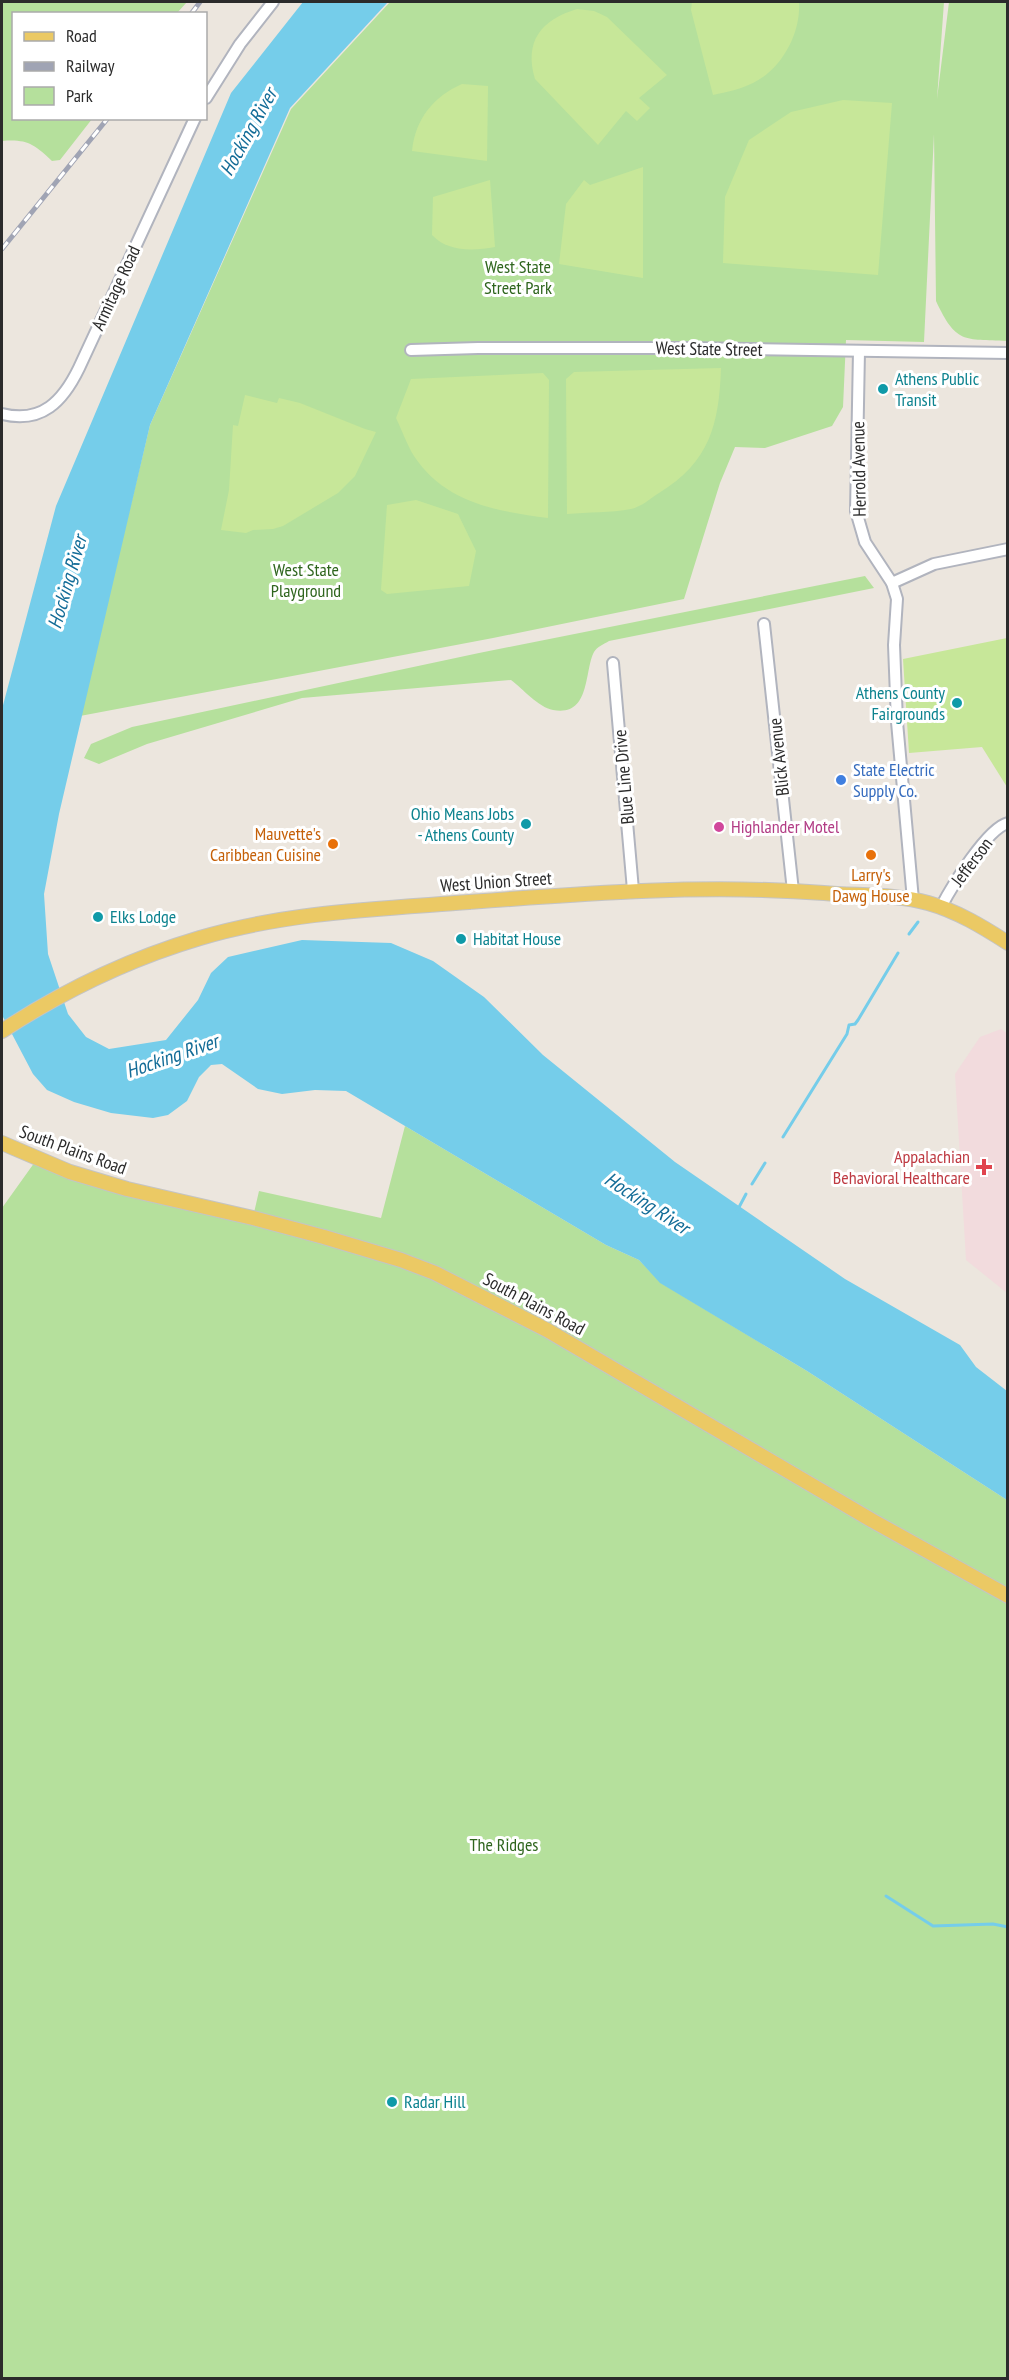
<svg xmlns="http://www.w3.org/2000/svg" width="1009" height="2380" viewBox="0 0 1009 2380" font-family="'PT Sans Narrow',sans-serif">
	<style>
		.medical { fill: #f2dbdd }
		.green { fill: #b5e09c }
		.pitch { fill: #c7e799 }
		.water { fill: #75cdea }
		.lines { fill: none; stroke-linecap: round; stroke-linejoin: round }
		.stream { stroke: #75cdea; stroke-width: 3 }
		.minor-casing { stroke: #b1b4be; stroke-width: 14 }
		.major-casing { stroke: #c4c4c4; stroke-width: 16 }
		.minor { stroke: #fff; stroke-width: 10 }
		.major { stroke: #ebc964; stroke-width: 14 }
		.rail-casing { stroke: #a0a4b4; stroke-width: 5 }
		.rail { stroke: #fff; stroke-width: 3; stroke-dasharray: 9; stroke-linecap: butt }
		.culture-dot { fill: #0f9aa8; stroke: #fff; stroke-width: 2 }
		.shop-dot { fill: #3f7fe0; stroke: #fff; stroke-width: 2 }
		.hotel-dot { fill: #d1479c; stroke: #fff; stroke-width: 2 }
		.food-dot { fill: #e8710a; stroke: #fff; stroke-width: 2 }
		.health-dot { fill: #e0444e; stroke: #fff; stroke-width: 2 }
		.labels { text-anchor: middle; stroke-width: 6; stroke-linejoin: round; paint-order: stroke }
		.park-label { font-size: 18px; fill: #2e651d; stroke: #fff }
		.street-label { font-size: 18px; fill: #2b2b2b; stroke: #fff }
		.culture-label { font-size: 18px; fill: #0d838f; stroke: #fff; text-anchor: start }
		.shop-label { font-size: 18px; fill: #366cbe; stroke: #fff; text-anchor: start }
		.hotel-label { font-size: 18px; fill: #b23c85; stroke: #fff; text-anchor: start }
		.food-label { font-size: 18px; fill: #c56008; stroke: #fff; text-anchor: end }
		.health-label { font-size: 18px; fill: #be3a42; stroke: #fff; text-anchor: end }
		.water-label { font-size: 20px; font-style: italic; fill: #136c97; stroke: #fff }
	</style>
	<rect width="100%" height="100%" fill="#ece6de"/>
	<polygon class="medical" points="1001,1029 1008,1034 1007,1293 966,1260 955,1074 980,1037"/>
	<g class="green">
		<path d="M 2,2 L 187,2 L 177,13 L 14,14 L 14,118 L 92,119 L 60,160 L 52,161 C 34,144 27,139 2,141 Z"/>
		<path d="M 390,2 L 944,2 L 937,99 L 949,2 L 1007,2 L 1007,341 C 964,339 956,344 936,301 L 934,134 L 924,342 L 846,340 L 843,407 L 832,426 L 765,448 L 735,447 L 720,483 L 684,599 L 493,638 L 80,716 L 150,425 L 291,109 Z"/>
		<path d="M 865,576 L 874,588 L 609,641 C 604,644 597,647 594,652 C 584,671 591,717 553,710 C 538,707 523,689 511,680 L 302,698 L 147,744 L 99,764 L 84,758 L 91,744 L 132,727 L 479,653 Z"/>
		<polygon points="405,1126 606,1245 639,1260 661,1283 807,1371 1007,1500 1007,2378 2,2378 2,1208 37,1159 253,1217 259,1191 381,1218"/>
	</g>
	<g class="pitch">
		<path d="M 692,2 L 799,2 C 801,33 782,69 753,83 C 741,89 727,92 713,95 L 691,10 Z"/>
		<path d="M 577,9 L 594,11 L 607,17 L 667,75 L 639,98 L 650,108 L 637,121 L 626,111 L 598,145 L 535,79 C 524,41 541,20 577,9 Z"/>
		<path d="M 462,84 L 488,86 L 487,161 L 412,151 C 415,119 434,96 462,84 Z"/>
		<polygon points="843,100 892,103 878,275 723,263 725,197 749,140 791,112"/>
		<polygon points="643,167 643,278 559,264 566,204 584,180 590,185"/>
		<path d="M 490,180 L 495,247 C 473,251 448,252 432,235 L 433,197 Z"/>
		<path d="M 721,368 C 719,424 710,462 659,493 C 651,498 641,507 631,509 C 610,513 588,512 567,514 L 566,379 L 574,372 Z"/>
		<path d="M 543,373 L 549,380 L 548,518 C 496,511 445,503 414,456 C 407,445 402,430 396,418 L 411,379 Z"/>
		<polygon points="245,395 277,403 279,398 300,403 365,429 376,432 355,476 338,493 283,526 273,529 253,530 246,533 221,530 229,490 233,425 238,426"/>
		<polygon points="416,500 458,514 476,551 469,586 387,594 381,590 387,505"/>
		<polygon points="1007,638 1007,787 982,747 909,753 903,659"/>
	</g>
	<polygon class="water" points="303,2 388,2 290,108 150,425 59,814 44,894 48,954 68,1014 86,1037 109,1049 166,1040 198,1000 211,973 228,957 302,940 391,943 433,961 484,997 543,1055 675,1162 845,1279 960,1345 976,1367 1007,1391 1007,1500 807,1371 660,1283 639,1260 606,1245 346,1091 315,1090 282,1094 258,1089 222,1064 211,1065 199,1077 187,1101 168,1115 153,1118 111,1113 74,1102 47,1090 33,1074 2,1015 2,709 56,506 231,93"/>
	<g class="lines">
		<g class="stream">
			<polyline points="909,934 918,922"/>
			<polyline points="783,1137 847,1034 849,1025 855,1024 858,1020 898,953"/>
			<polyline points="752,1184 765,1163"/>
			<polyline points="737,1211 746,1194"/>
			<polyline points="886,1896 933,1926 993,1924 1008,1927"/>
		</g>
		<g class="minor-casing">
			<g id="minor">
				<polyline points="206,98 240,44 273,2"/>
				<polyline points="411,350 478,348 689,348 1008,353"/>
				<polyline points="859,351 856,511 865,542 892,583 897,599 894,645 897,722 913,900"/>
				<path d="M 2,414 C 42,424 63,401 79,368 L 195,118"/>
				<polyline points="892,583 934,564 1008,549"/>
				<polyline points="764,624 793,891"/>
				<polyline points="613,663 633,890"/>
				<path d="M 941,907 C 951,888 987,828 1008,823"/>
			</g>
		</g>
		<g class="major-casing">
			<g id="major">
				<path d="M 2,1031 C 63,991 129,959 200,938 C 287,912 378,909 469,902 C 588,893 705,884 824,893 C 858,896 896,894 928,903 C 957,911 983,927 1008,943"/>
				<polyline points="2,1143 70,1172 127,1189 253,1218 324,1237 401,1260 435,1273 547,1330 873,1521 1008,1596"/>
			</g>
		</g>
		<use href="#minor" class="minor"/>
		<use href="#major" class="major"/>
		<g class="rail-casing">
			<g id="rail">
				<polyline points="191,14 200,2"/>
				<polyline points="2,249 108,118"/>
			</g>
		</g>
		<use href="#rail" class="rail"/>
	</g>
	<g class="culture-dot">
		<circle cx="883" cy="389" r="6"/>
		<circle cx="957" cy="703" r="6"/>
		<circle cx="526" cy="824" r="6"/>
		<circle cx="98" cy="917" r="6"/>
		<circle cx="461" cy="939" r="6"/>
		<circle cx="392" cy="2102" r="6"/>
	</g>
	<circle class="shop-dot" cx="841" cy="780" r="6"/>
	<circle class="hotel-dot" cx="719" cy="827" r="6"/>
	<g class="food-dot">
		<circle cx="333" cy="844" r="6"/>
		<circle cx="871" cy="855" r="6"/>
	</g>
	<path class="health-dot" d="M981 1158h6v6h6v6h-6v6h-6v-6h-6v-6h6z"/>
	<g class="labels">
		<g class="park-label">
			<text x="518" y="273">West State<tspan x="518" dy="21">Street Park</tspan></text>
			<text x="306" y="576">West State<tspan x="306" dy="21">Playground</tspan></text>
			<text x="504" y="1851">The Ridges</text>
		</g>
		<g class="street-label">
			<text transform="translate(116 288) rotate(-65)" y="6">Armitage Road</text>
			<text transform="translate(709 349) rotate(1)" y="6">West State Street</text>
			<text transform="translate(859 469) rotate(-91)" y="6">Herrold Avenue</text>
			<text transform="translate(779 757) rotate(-96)" y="6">Blick Avenue</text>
			<text transform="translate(624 777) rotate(-95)" y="6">Blue Line Drive</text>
			<text transform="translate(972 862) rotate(-53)" y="6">Jefferson</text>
			<text transform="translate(496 882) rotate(-4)" y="6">West Union Street</text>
			<text transform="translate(73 1150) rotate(20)" y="6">South Plains Road</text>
			<text transform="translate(534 1304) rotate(28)" y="6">South Plains Road</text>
		</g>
		<g class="culture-label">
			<text x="895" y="385">Athens Public<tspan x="895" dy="21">Transit</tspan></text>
			<text x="945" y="699" text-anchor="end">Athens County<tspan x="945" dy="21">Fairgrounds</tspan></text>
			<text x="514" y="820" text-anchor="end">Ohio Means Jobs<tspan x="514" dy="21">- Athens County</tspan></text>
			<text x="110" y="923">Elks Lodge</text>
			<text x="473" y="945">Habitat House</text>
			<text x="404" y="2108">Radar Hill</text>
		</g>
		<g class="shop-label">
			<text x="853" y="776">State Electric<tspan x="853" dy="21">Supply Co.</tspan></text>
		</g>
		<g class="hotel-label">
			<text x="731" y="833">Highlander Motel</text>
		</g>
		<g class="food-label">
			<text x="321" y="840">Mauvette's<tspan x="321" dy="21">Caribbean Cuisine</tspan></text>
			<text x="871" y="881" text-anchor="middle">Larry's<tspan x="871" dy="21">Dawg House</tspan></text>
		</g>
		<g class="health-label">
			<text x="970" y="1163">Appalachian<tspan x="970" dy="21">Behavioral Healthcare</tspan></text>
		</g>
		<g class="water-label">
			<text transform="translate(248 132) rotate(-61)" y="7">Hocking River</text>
			<text transform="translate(67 582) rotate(-74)" y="7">Hocking River</text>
			<text transform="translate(172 1056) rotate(-19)" y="7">Hocking River</text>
			<text transform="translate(647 1203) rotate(33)" y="7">Hocking River</text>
		</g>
	</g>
	<rect width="1009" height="2380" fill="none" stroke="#2b2b2b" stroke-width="6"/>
	<rect x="12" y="12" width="195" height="108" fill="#ffffff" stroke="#aaaaaa" stroke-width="1.5"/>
	<rect x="24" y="32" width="30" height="9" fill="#ebc964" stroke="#aaaaaa" stroke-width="1.5"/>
	<text x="66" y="42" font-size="18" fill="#2b2b2b">Road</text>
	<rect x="24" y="62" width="30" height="9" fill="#a0a4b4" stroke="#aaaaaa" stroke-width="1.5"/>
	<text x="66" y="72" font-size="18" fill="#2b2b2b">Railway</text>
	<rect x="24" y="87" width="30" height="18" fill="#b5e09c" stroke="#aaaaaa" stroke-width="1.5"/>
	<text x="66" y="102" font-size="18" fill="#2b2b2b">Park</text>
</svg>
